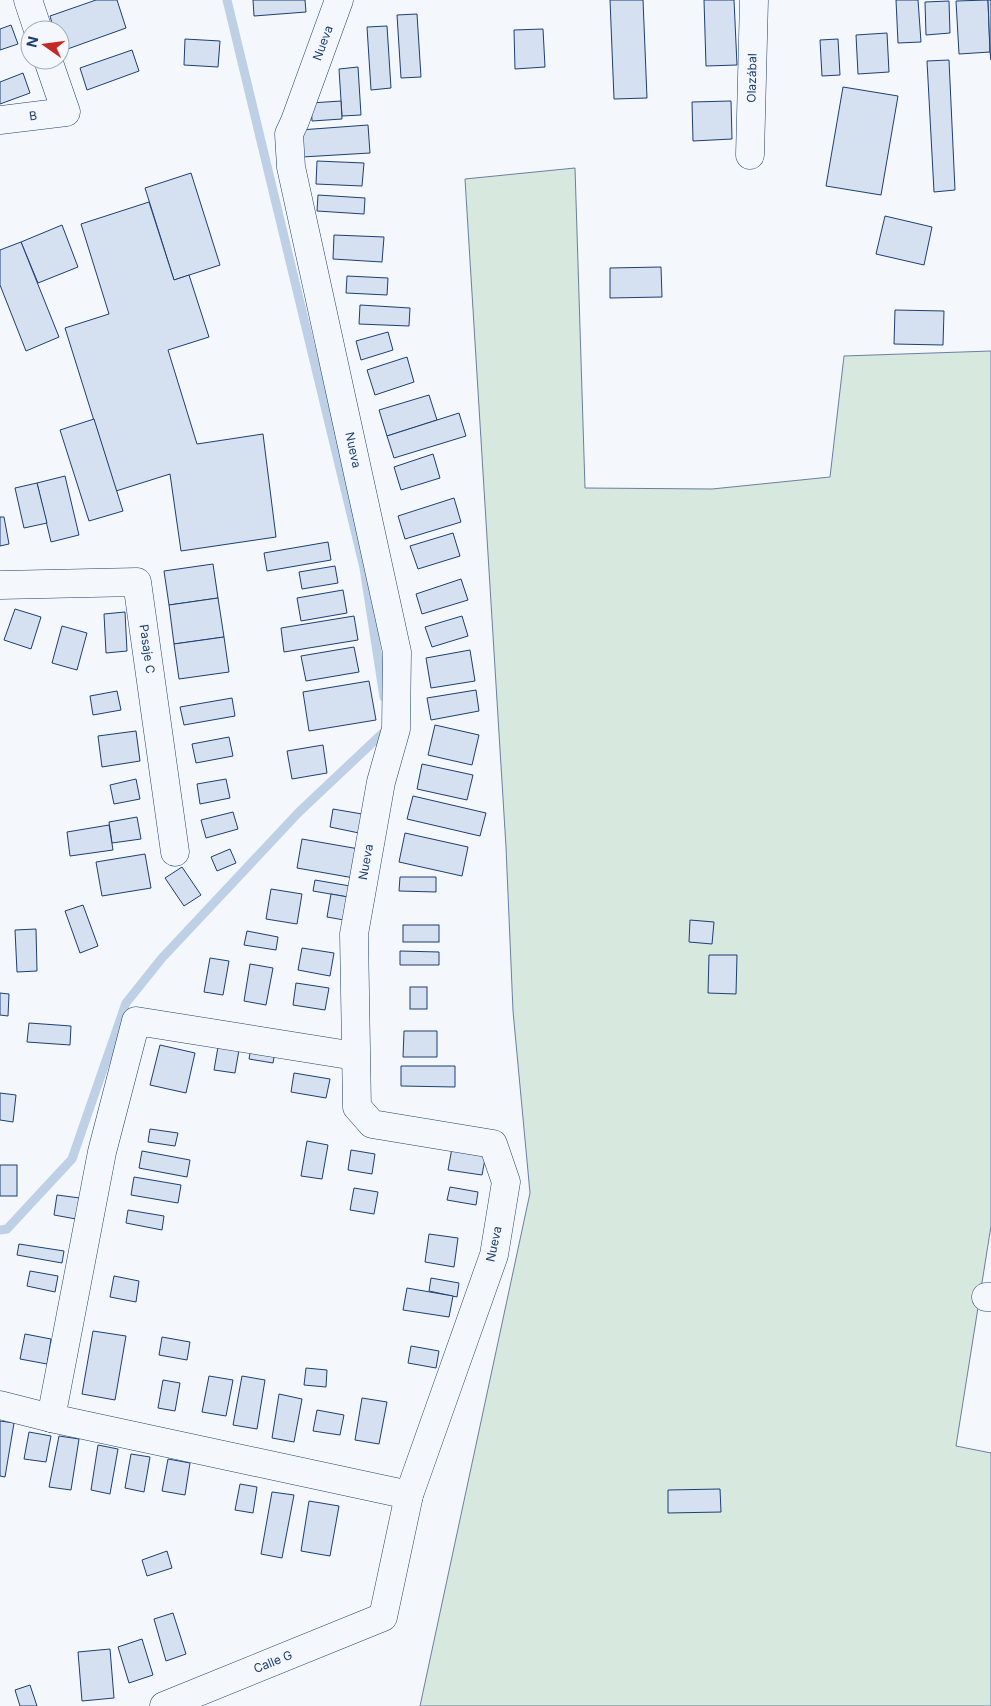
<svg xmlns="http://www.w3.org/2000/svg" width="991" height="1706" viewBox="0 0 991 1706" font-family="Inter,sans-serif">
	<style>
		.green { fill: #d7e8df; stroke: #687fa3 }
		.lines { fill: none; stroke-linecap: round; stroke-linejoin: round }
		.stream { stroke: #bed0e5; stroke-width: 9 }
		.building { fill: #d5e0f0; stroke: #1d3f73 }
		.minor-casing { stroke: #1d3f73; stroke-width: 29 }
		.minor { stroke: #f4f7fb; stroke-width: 28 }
		.labels { text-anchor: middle; stroke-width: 4; stroke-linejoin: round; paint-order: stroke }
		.street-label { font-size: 12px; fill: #1d3f73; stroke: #f4f7fb }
	</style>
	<rect width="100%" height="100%" fill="#f4f7fb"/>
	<polygon class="green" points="575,168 585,488 712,489 830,477 844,356 991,351 991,1226 956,1446 991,1453 991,1706 420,1706 530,1193 513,1011 506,847 465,179"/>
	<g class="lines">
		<g class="stream">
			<polyline points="227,0 364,568 384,697"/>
			<polyline points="0,1230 7,1229 72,1159 126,1003 162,958 299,812 387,729"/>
		</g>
	</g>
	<g class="building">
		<polygon points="96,0 117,0 126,28 62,51 60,30 54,30 50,16"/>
		<polygon points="253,0 305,0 306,12 254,16"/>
		<polygon points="610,0 643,0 647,98 614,99"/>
		<polygon points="704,0 734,0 737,65 706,66"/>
		<polygon points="896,0 918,0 921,42 898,43"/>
		<polygon points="988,0 990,52 959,54 956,1"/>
		<polygon points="988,0 991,0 991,60 990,52"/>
		<polygon points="949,1 950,33 926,35 925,2"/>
		<polygon points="417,14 421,77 401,78 397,15"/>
		<polygon points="11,25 18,44 0,50 0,29"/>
		<polygon points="387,26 391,88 371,90 367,27"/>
		<polygon points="543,29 545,67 515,69 514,30"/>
		<polygon points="887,33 889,72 858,74 856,35"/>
		<polygon points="185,39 220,41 218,67 184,65"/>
		<polygon points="838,39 840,75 822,76 820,40"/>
		<polygon points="132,50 139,71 87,90 80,68"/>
		<polygon points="949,60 955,190 934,192 927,61"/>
		<polygon points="358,67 361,115 342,116 339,69"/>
		<polygon points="23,73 30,93 0,104 0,82"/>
		<polygon points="843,87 898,96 881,195 826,186"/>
		<polygon points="341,101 342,119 312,121 311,103"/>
		<polygon points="731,101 732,139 693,141 692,102"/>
		<polygon points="368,125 370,153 302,157 300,130"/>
		<polygon points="317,161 364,163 362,186 316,184"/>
		<polygon points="191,173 220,265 174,280 145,188"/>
		<polygon points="318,195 365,198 364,214 317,211"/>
		<polygon points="149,202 174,280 189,275 209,337 168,350 197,444 263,434 276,537 181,551 170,474 116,491 65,328 109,314 81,224"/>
		<polygon points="885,216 932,227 924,265 876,254"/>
		<polygon points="62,225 78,267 38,283 21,242"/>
		<polygon points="334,235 384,237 382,262 333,259"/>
		<polygon points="21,242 59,337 26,351 0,285 0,250"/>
		<polygon points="661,267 662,297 610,298 610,268"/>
		<polygon points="347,276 388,278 387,295 346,293"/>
		<polygon points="360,305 410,308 409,326 359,324"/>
		<polygon points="895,310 944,311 943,345 894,344"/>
		<polygon points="388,332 393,350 361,360 356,341"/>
		<polygon points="407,357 414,382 375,395 367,370"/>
		<polygon points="429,395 437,420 387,436 379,410"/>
		<polygon points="459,413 466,436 394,458 387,436"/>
		<polygon points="94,419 123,511 89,521 60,430"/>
		<polygon points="433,454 440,478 401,490 394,467"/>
		<polygon points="65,476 79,535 51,542 37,483"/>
		<polygon points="37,483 47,523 24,528 15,488"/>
		<polygon points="454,498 461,522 405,539 398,516"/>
		<polygon points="0,517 4,517 9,544 0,546"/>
		<polygon points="453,533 460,556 418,569 410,546"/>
		<polygon points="328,542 331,560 267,571 264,553"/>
		<polygon points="213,564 218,598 169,605 164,571"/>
		<polygon points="335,566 338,583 302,589 299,572"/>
		<polygon points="461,579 468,600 422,614 416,594"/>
		<polygon points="343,590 347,613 301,621 297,598"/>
		<polygon points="218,598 224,637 174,644 169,605"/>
		<polygon points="15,609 41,617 31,649 4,640"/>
		<polygon points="125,612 127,651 106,653 104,614"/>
		<polygon points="354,616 358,640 284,652 281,628"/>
		<polygon points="462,616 468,636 432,647 425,627"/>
		<polygon points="62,626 87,633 77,670 52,663"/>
		<polygon points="224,637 229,672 179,679 174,644"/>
		<polygon points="354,647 359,672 306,681 301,656"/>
		<polygon points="470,650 475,681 431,688 426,658"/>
		<polygon points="369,681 376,720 309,731 303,692"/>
		<polygon points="476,690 479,711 431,720 427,698"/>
		<polygon points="117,691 121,710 93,715 90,696"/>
		<polygon points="232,698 235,716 184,725 180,707"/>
		<polygon points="435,725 479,735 472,765 428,755"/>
		<polygon points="136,731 140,761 102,767 98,736"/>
		<polygon points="229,737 233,756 196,763 192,744"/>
		<polygon points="323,745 327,773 292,779 287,751"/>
		<polygon points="422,764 473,775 467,800 417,789"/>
		<polygon points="136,779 140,799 114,804 110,785"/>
		<polygon points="226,779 230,798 200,804 197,784"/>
		<polygon points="413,796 486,813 480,836 407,819"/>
		<polygon points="333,809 362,814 359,833 330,827"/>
		<polygon points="233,812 238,829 206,838 201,820"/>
		<polygon points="137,817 141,839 112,843 109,822"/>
		<polygon points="109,825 113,850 70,856 67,832"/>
		<polygon points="405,833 468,847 462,876 399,862"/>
		<polygon points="302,839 359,849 354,878 297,868"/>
		<polygon points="230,849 236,863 217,871 211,857"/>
		<polygon points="145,854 151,888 102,896 96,862"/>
		<polygon points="182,867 201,895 184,906 165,878"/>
		<polygon points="400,877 436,877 436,892 399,891"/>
		<polygon points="315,880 350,886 348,897 313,891"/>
		<polygon points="271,889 302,894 297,924 266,919"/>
		<polygon points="331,894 348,897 344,920 327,917"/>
		<polygon points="83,905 98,946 80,953 65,911"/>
		<polygon points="690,920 714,922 712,944 689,942"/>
		<rect x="403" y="925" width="36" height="17"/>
		<polygon points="36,929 37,971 17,972 15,930"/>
		<polygon points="247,931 278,937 276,950 244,945"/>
		<polygon points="302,948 334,953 330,976 298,970"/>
		<polygon points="400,951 439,952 439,965 400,965"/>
		<polygon points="709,955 737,955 736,994 708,993"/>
		<polygon points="210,958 229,961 223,995 204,992"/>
		<polygon points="250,964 273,968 266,1005 244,1001"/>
		<polygon points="296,983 329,988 325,1010 293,1005"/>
		<rect x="410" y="987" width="17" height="22"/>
		<polygon points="0,993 9,994 8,1016 0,1015"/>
		<polygon points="29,1023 71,1026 70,1045 27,1042"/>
		<polygon points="404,1031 437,1031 437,1057 403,1057"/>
		<polygon points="160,1045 195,1053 186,1093 150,1085"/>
		<polygon points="218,1047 239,1050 235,1073 214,1070"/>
		<polygon points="251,1048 275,1052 273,1063 249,1059"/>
		<polygon points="401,1066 455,1066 455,1087 401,1086"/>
		<polygon points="294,1073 330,1079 326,1098 291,1092"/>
		<polygon points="0,1093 16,1095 13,1122 0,1120"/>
		<polygon points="150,1129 178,1133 175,1146 148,1142"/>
		<polygon points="307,1141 328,1145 322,1179 301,1176"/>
		<polygon points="452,1148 486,1154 482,1175 448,1170"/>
		<polygon points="351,1150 375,1154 372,1174 348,1170"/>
		<polygon points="142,1151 190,1160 187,1177 139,1168"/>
		<rect x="0" y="1165" width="17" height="31"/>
		<polygon points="134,1177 181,1185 178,1203 131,1195"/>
		<polygon points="450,1187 478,1192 476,1205 447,1200"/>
		<polygon points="354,1188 378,1192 374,1214 350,1210"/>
		<polygon points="57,1195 80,1198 76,1219 54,1215"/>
		<polygon points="128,1210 164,1216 162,1230 126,1223"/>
		<polygon points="429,1234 458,1238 454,1267 425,1262"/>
		<polygon points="19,1244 64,1251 62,1263 17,1255"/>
		<polygon points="30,1271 58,1276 55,1292 27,1286"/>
		<polygon points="114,1276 139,1281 136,1302 110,1297"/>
		<polygon points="431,1278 459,1283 457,1297 429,1291"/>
		<polygon points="407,1288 453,1296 449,1317 403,1310"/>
		<polygon points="93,1331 126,1336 115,1400 82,1394"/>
		<polygon points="25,1334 51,1339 47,1364 20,1359"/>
		<polygon points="162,1337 190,1342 187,1360 159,1355"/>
		<polygon points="411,1346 439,1351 436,1368 408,1363"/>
		<polygon points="306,1368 327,1370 326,1387 304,1385"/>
		<polygon points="209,1376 233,1380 226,1416 202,1412"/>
		<polygon points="242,1376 265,1380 257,1429 233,1425"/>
		<polygon points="163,1380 180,1383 175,1411 158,1408"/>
		<polygon points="279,1394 302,1399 294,1442 272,1438"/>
		<polygon points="362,1398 387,1402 379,1444 355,1440"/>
		<polygon points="317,1410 344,1415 340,1435 313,1431"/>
		<polygon points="0,1421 14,1423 5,1477 0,1476"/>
		<polygon points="29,1432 51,1436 46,1462 24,1459"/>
		<polygon points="59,1436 79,1439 71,1490 49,1487"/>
		<polygon points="98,1445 118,1449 110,1494 91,1490"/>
		<polygon points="131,1454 150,1457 144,1492 125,1488"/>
		<polygon points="168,1459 190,1463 185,1495 162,1491"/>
		<polygon points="240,1484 257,1487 253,1513 235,1510"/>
		<polygon points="720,1489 721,1512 668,1513 668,1490"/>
		<polygon points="272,1492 294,1495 282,1558 261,1554"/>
		<polygon points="309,1501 339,1506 330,1556 301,1551"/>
		<polygon points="167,1551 172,1568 147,1576 142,1560"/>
		<polygon points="173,1613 186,1654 166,1661 154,1619"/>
		<polygon points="142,1639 153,1675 129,1683 118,1647"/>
		<polygon points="110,1649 114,1698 82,1701 78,1652"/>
		<polygon points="30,1685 37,1706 20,1706 15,1690"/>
	</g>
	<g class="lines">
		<g class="minor-casing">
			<g id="minor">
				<polyline points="28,0 38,30"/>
				<polyline points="0,120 66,112 48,60"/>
				<polyline points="750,155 754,0"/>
				<polyline points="0,585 137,582 175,852"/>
				<polyline points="986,1297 991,1297"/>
				<polyline points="0,1405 51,1418 409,1495"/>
				<polyline points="51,1418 102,1152 136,1021 355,1056"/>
				<polyline points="164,1706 383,1617 409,1495 494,1255 506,1182 493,1144 372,1124 357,1107 354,934 381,782 396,729 397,652 291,167 289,134 295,121 339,0"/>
			</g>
		</g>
		<use href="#minor" class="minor"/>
	</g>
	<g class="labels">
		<g class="street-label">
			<text transform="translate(323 43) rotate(-70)" y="4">Nueva</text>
			<text transform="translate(752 78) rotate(-89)" y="4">Olazábal</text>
			<text transform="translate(33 116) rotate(-8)" y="4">B</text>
			<text transform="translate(353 450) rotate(78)" y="4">Nueva</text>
			<text transform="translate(147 649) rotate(82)" y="4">Pasaje C</text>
			<text transform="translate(366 862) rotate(-80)" y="4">Nueva</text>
			<text transform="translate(494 1244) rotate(-78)" y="4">Nueva</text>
			<text transform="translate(273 1662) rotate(-22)" y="4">Calle G</text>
		</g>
	</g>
	<g transform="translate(45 45) rotate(284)"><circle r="24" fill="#f4f7fb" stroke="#9eadc5"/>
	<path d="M0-4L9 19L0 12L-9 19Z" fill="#c62828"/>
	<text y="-8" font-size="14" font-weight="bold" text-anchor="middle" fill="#1d3f73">N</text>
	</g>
</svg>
